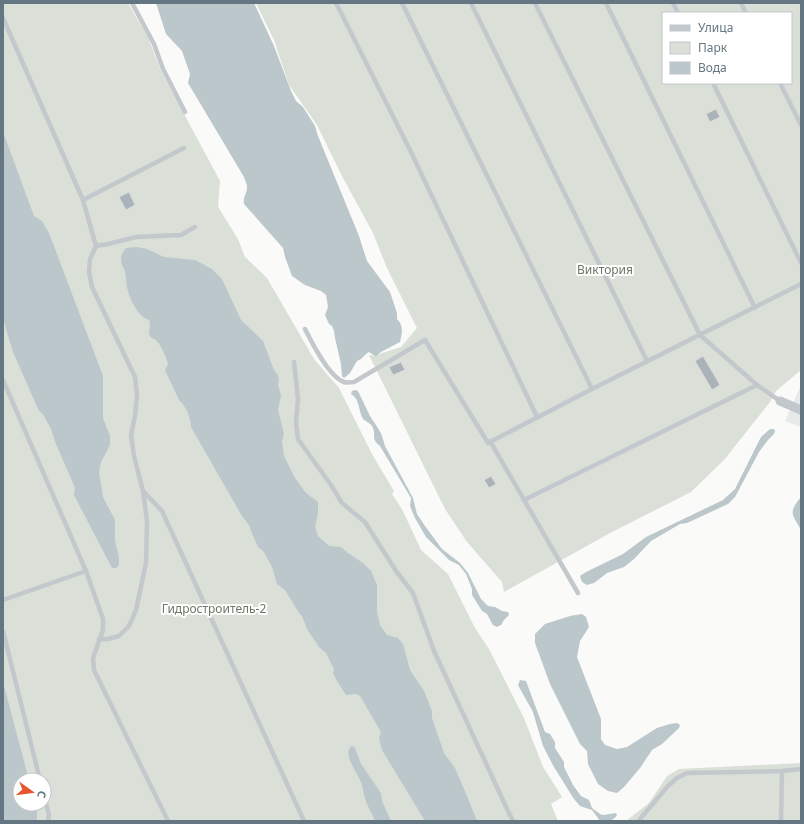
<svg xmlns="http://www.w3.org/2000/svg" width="804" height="824" viewBox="0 0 804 824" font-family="'Noto Sans',sans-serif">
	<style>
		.built { fill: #e8e9e9 }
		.green { fill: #dadfd7; fill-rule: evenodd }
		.water { fill: #bbc7cb }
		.building { fill: #aab3b9; stroke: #dcdcda }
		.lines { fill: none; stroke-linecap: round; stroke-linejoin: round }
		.service { stroke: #c3c8cc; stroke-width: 4.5 }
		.minor { stroke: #c3c8cc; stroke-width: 9 }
		.labels { text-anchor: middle; stroke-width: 4; stroke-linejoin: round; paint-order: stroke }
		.park-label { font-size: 12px; fill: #687a64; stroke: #fff }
	</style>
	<rect width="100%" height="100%" fill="#fafaf8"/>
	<polygon class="built" points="801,385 801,427 785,421"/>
	<g class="green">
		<path d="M 3,3 L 128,3 L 148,37 L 161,71 L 220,181 L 218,207 L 238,239 L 245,257 L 267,278 L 314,359 L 339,388 L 373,456 L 394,491 L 392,494 L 403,511 L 421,550 L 448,574 L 475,628 L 489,649 L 524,718 L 543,767 L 562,797 L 551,804 L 558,821 L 3,821 ZM 20,780 L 44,780 L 44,804 L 20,804 Z"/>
		<path d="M 256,3 L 801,3 L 801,370 L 776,391 L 770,402 L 724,460 L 691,492 L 612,532 L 504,592 L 502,582 L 467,542 L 445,509 L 369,355 L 377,356 L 382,353 L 401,347 L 417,328 L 387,268 L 373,233 L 342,176 L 317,125 L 289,85 L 274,40 ZM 663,13 L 791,13 L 791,83 L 663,83 Z"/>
		<polygon points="801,763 801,821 626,821 649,803 667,776 679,769"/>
	</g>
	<g class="water">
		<path d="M 156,3 L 254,3 L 274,46 L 291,91 L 296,101 L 303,107 L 315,126 L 318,136 L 359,236 L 367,261 L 390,292 L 397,313 L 397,319 C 404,326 402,333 400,342 L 381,352 L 377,356 L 375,356 L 369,352 L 366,354 L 361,359 L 357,361 L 350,373 L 344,378 L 342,376 L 341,364 L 335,338 L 334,331 L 332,326 L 329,324 L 325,315 L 328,307 L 326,295 L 321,291 L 305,285 L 292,276 L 285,257 L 283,248 L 244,204 C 243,196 247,194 247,187 C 247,184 245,180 244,177 L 188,83 L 190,74 L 182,51 L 166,34 Z"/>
		<polygon points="3,132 34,216 42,221 49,233 103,376 103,418 110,436 110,445 101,462 99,472 103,497 115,520 115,541 119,557 119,565 116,568 112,568 74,495 75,488 56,444 51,429 44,416 38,409 13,352 3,319"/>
		<path d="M 137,247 L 147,249 L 164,257 L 195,260 L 212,269 L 222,279 L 241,320 L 263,341 L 274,370 L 278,375 L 279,381 L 278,385 L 281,395 L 278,410 L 284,434 L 282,441 L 284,456 L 295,478 L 306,493 L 318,502 L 318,513 L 315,527 L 318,536 L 329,546 L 341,547 L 348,553 L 363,563 L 371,571 L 377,585 L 377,611 L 380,625 L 387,635 L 398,638 L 403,644 L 410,670 L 424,691 L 432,711 L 432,718 L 444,753 L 455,768 L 467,796 L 477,821 L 425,821 L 382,750 L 379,738 L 381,732 L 360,696 L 356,694 L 346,695 L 337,681 L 333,673 L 334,669 L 326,653 L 319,647 L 307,629 L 302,616 L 299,613 L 285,590 L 277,584 L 272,567 L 264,552 L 258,547 L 251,531 L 249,525 L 242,516 L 191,427 C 191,418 186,406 179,400 L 165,370 L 168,364 C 167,358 160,344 156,340 C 153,338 152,339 150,336 C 147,332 152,326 149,320 C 138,317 129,298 127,287 C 126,282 126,276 125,271 C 123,267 121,264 121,259 C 121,254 123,252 126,248 Z"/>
		<path d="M 355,390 L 358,391 L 370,416 L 381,433 L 385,446 L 413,498 L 417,514 L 425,526 L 442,549 L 460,563 L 468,573 L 481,599 L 488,606 L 495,607 L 502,611 L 508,612 L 509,615 L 504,620 L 501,625 L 497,627 L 493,625 L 487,614 L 482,611 L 472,595 L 472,589 L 466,574 L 459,565 L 449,560 L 426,537 L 415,518 L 410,506 L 411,498 L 380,446 C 370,438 377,435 372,426 C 370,423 367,422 364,420 C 358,413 361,400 351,394 L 352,391 Z"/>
		<polygon points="770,429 774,429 775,431 774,434 768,440 759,452 735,497 728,504 687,523 680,524 651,541 634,559 624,567 607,573 594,583 587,585 582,582 580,576 586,572 623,554 646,537 723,500 735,489 761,437"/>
		<path d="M 801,497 L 801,530 C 792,514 788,513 801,497 Z"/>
		<polygon points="582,614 586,617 589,627 580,641 577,657 601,719 601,739 605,745 617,749 627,747 657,728 670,724 677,723 680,725 679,728 662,744 652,750 640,768 624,787 617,793 608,791 598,784 588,764 587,751 580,744 550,684 535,643 535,634 545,624 570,616"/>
		<path d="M 520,680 L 526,681 L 545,732 L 550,734 L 555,742 L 555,748 L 564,762 L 564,767 L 573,785 L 581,796 L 589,800 L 592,808 L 600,814 L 603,815 L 616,813 L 617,815 C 613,822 607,821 599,821 L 598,818 L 592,810 L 580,806 L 574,799 L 554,767 L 543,746 L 533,712 L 518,685 Z"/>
		<polygon points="3,682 29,780 20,780 20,804 35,804 37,810 37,821 3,821"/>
		<path d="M 352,746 L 355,748 L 361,764 L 381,793 L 382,801 L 391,821 L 375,821 C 372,813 367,806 365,798 C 363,793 363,787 361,782 C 358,774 341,752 352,746 Z"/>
	</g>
	<g class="building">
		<polygon points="716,109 720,117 710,122 706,114"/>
		<polygon points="129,192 135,205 126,210 119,197"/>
		<polygon points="703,356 720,385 712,390 695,361"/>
		<polygon points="401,362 405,370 393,375 389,367"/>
		<polygon points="491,476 496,484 489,488 484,480"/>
	</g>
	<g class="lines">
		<g class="service">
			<polyline points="132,3 154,44 163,69 185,112"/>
			<polyline points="336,3 410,150 537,417"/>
			<polyline points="402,3 592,389"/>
			<polyline points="471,3 647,361"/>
			<polyline points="535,3 700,335 757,385 780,401"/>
			<polyline points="606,3 755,308"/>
			<polyline points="673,3 678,13"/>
			<polyline points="741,3 746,13"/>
			<polyline points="3,18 83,200 96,246 90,259 89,272 92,287 135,377 137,395 135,416 131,435 134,456 143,491 147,521 146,563 136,610 129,626 119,636 108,639 99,639"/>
			<polyline points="713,83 801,263"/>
			<polyline points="780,83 801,125"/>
			<polyline points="83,200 184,148"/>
			<polyline points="96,246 108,244 136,237 181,235 195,227"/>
			<path d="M 305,329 C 312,343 329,377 344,382 C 347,383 350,382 354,382 L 425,340 L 488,443 L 592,389 L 801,284"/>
			<polyline points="294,362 298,399 296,422 298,439 331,485 342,503 365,522 396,571 413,593 434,651 508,811 513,821"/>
			<polyline points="3,380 86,571 103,619 103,630 93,658 94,670 168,821"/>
			<polyline points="490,441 578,593"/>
			<polyline points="143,491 162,511 304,821"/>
			<polyline points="524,500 757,385"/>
			<polyline points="3,600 86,571"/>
			<polyline points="3,631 40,780"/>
			<polyline points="44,796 49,815 48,821"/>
			<polyline points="641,821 640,819 668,786 677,778 687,773 782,771 801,769"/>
			<polyline points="781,821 782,771"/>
		</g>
		<polyline class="minor" points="780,401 801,410"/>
	</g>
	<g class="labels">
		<g class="park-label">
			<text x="605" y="274">Виктория</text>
			<text x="214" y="613">Гидростроитель-2</text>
		</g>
	</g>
	<rect width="804" height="824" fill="none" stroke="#657683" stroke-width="8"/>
	<rect x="662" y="12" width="130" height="72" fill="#ffffff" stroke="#c1c8cd"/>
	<rect x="670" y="25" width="20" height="6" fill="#c3c8cc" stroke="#c1c8cd"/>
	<text x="698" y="32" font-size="12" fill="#657683">Улица</text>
	<rect x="670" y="42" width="20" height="12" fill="#dadfd7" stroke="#c1c8cd"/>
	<text x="698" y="52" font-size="12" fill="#657683">Парк</text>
	<rect x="670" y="62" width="20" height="12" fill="#bbc7cb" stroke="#c1c8cd"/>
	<text x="698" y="72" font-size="12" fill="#657683">Вода</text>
	<g transform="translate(32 792) rotate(104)"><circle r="19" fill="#ffffff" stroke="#c1c8cd"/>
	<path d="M0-3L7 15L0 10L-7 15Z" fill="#e4572e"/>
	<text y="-6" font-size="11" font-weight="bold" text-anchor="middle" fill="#657683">С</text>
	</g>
</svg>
